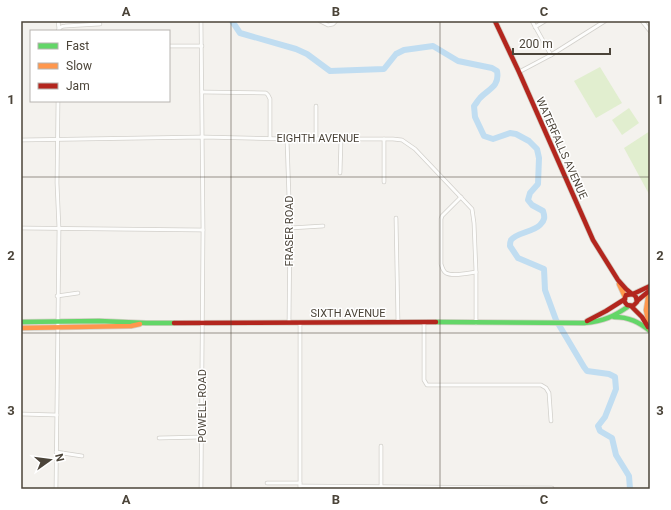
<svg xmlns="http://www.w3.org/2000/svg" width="671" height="510" viewBox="0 0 671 510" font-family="Roboto,sans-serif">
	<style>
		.green { fill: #e1eecf }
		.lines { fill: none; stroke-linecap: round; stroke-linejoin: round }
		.river { stroke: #c0ddf1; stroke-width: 6 }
		.street-casing { stroke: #d2d0cb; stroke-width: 4.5 }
		.fast-casing { stroke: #d3cfc5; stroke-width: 6 }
		.slow-casing { stroke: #d3cfc5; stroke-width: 6 }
		.jam-casing { stroke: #d3cfc5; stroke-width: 6 }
		.street { stroke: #fdfdfc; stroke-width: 3 }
		.fast { stroke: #63d668; stroke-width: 4.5 }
		.slow { stroke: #ff974d; stroke-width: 4.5 }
		.jam { stroke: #b3261e; stroke-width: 4.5 }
		.grid { fill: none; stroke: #4b4439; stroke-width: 1; stroke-opacity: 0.55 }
		.labels { text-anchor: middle; stroke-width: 3; stroke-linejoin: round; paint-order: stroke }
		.street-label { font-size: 11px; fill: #4b4439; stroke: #fff }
		.neatline { fill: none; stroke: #4b4439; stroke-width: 1.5 }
		.grid-label { font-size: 13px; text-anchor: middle; font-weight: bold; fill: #4b4439 }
	</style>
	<rect width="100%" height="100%" fill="#f4f2ee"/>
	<g class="green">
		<polygon points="600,67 622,103 596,118 574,81"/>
		<polygon points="629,108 639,123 622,135 612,120"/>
		<polygon points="650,131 650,196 624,148"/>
	</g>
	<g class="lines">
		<path class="river" d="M 232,21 L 240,33 L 296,49 L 307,54 L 330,71 L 384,69 L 396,54 L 404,50 L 433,46 L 458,61 L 492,68 L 497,71 C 500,87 488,89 480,98 C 478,100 476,104 474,106 L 475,117 L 484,136 L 493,139 L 510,133 L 516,134 L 529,141 L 537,149 L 539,158 L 538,184 L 530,193 L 528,200 L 532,205 L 543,211 C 545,217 545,220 540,225 C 533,232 516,233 511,240 C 510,242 510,244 510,246 L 518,258 L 544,269 L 545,290 L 556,320 L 584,367 L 587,371 L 609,374 L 615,377 L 616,389 L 605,417 L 598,426 L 600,431 L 612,438 L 616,455 L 629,476 L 630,489"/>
		<g class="street-casing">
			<g id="street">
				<polyline points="58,21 59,29"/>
				<polyline points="320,21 328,25 333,24 336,21"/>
				<polyline points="532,21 551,55"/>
				<polyline points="642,21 650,31"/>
				<polyline points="535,27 545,21"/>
				<path d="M 58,31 C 59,28 61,26 65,26 L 100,24"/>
				<polyline points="169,46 202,46"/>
				<polyline points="519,72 551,55 605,21"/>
				<polyline points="202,92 266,93 268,95 270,99 270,138"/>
				<polyline points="287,139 290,228 289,323"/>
				<polyline points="316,139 316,106"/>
				<polyline points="21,140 203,137 287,139 393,139 402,140 415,149 472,209 474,223 476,272 476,323"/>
				<polyline points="340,173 341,139"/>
				<polyline points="384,182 384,139"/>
				<path d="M 461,197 L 442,216 L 441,219 L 441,264 C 442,267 443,271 446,273 C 453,277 469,273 476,272"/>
				<polyline points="396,218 398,322"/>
				<polyline points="21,228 203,230"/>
				<polyline points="290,228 323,226"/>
				<polyline points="57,296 78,293"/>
				<polyline points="424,322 424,380 427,385 541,385 546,388 549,393 551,421"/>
				<polyline points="21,414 57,415"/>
				<polyline points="159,438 201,437"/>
				<polyline points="381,446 381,487"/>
				<polyline points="56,452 82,456"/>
				<polyline points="267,483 300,483"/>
				<polyline points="300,486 552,488"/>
				<polyline points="56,489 59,229 57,183 58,101"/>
				<polyline points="201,489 203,230 201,21"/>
				<polyline points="300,489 300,323"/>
			</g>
		</g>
		<g class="fast-casing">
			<g id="fast">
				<path d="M 614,317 C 629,317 639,322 650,331"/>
				<polyline points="21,322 99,321 146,323 174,323"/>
				<path d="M 436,322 L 584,323 C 604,321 613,317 629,306"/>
			</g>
		</g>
		<g class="slow-casing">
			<g id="slow">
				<polyline points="619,284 625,297"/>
				<polyline points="649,291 646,310 650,330"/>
				<polyline points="21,328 131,326 140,324"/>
			</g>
		</g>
		<g class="jam-casing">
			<g id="jam">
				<polyline points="495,21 519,72 593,240 618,280 626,289 632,294"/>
				<polyline points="633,294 636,297 637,302 633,306 627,305 624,301 626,295 633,294 650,286"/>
				<polyline points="637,301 649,291"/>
				<polyline points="631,306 642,317 648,327"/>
				<polyline points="587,321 606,311 625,299"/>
				<polyline points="174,323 436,322"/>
			</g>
		</g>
		<use href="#street" class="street"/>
		<use href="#fast" class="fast"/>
		<use href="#slow" class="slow"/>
		<use href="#jam" class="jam"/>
	</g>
	<path class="grid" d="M 231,21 L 231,489M 440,21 L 440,489M 21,177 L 650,177M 21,333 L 650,333"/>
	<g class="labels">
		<g class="street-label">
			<text x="318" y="142">EIGHTH AVENUE</text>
			<text transform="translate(562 148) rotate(66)" y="4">WATERFALLS AVENUE</text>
			<text transform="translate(289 231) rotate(-90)" y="4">FRASER ROAD</text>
			<text x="348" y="317">SIXTH AVENUE</text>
			<text transform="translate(202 406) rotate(-90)" y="4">POWELL ROAD</text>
		</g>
	</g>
	<rect width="671" height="510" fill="none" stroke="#ffffff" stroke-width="44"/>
	<rect x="30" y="30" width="140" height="72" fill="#ffffff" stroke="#b7b4b0"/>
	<rect x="38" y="43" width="20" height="6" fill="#63d668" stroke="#b7b4b0"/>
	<text x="66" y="50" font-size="12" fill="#4b4439">Fast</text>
	<rect x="38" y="63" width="20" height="6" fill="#ff974d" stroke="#b7b4b0"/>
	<text x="66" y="70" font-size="12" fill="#4b4439">Slow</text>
	<rect x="38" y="83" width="20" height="6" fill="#b3261e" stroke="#b7b4b0"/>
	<text x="66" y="90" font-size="12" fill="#4b4439">Jam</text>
	<g transform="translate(50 460) rotate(76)" stroke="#ffffff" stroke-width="3" paint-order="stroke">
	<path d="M0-3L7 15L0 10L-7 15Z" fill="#4b4439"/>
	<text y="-6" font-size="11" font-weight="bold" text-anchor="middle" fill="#4b4439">N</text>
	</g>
	<path d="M513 48v6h97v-6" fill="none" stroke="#4b4439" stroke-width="2"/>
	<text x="519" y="48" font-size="12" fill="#4b4439" stroke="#ffffff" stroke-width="3" paint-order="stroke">200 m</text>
	<rect x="22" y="22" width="627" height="466" class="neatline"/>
	<g class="grid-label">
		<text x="126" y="16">A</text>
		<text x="336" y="16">B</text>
		<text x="544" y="16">C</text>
		<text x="11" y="104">1</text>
		<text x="660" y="104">1</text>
		<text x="11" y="260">2</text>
		<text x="660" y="260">2</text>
		<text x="11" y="415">3</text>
		<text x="660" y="415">3</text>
		<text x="126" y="504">A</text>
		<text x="336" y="504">B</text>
		<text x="544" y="504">C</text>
	</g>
</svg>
